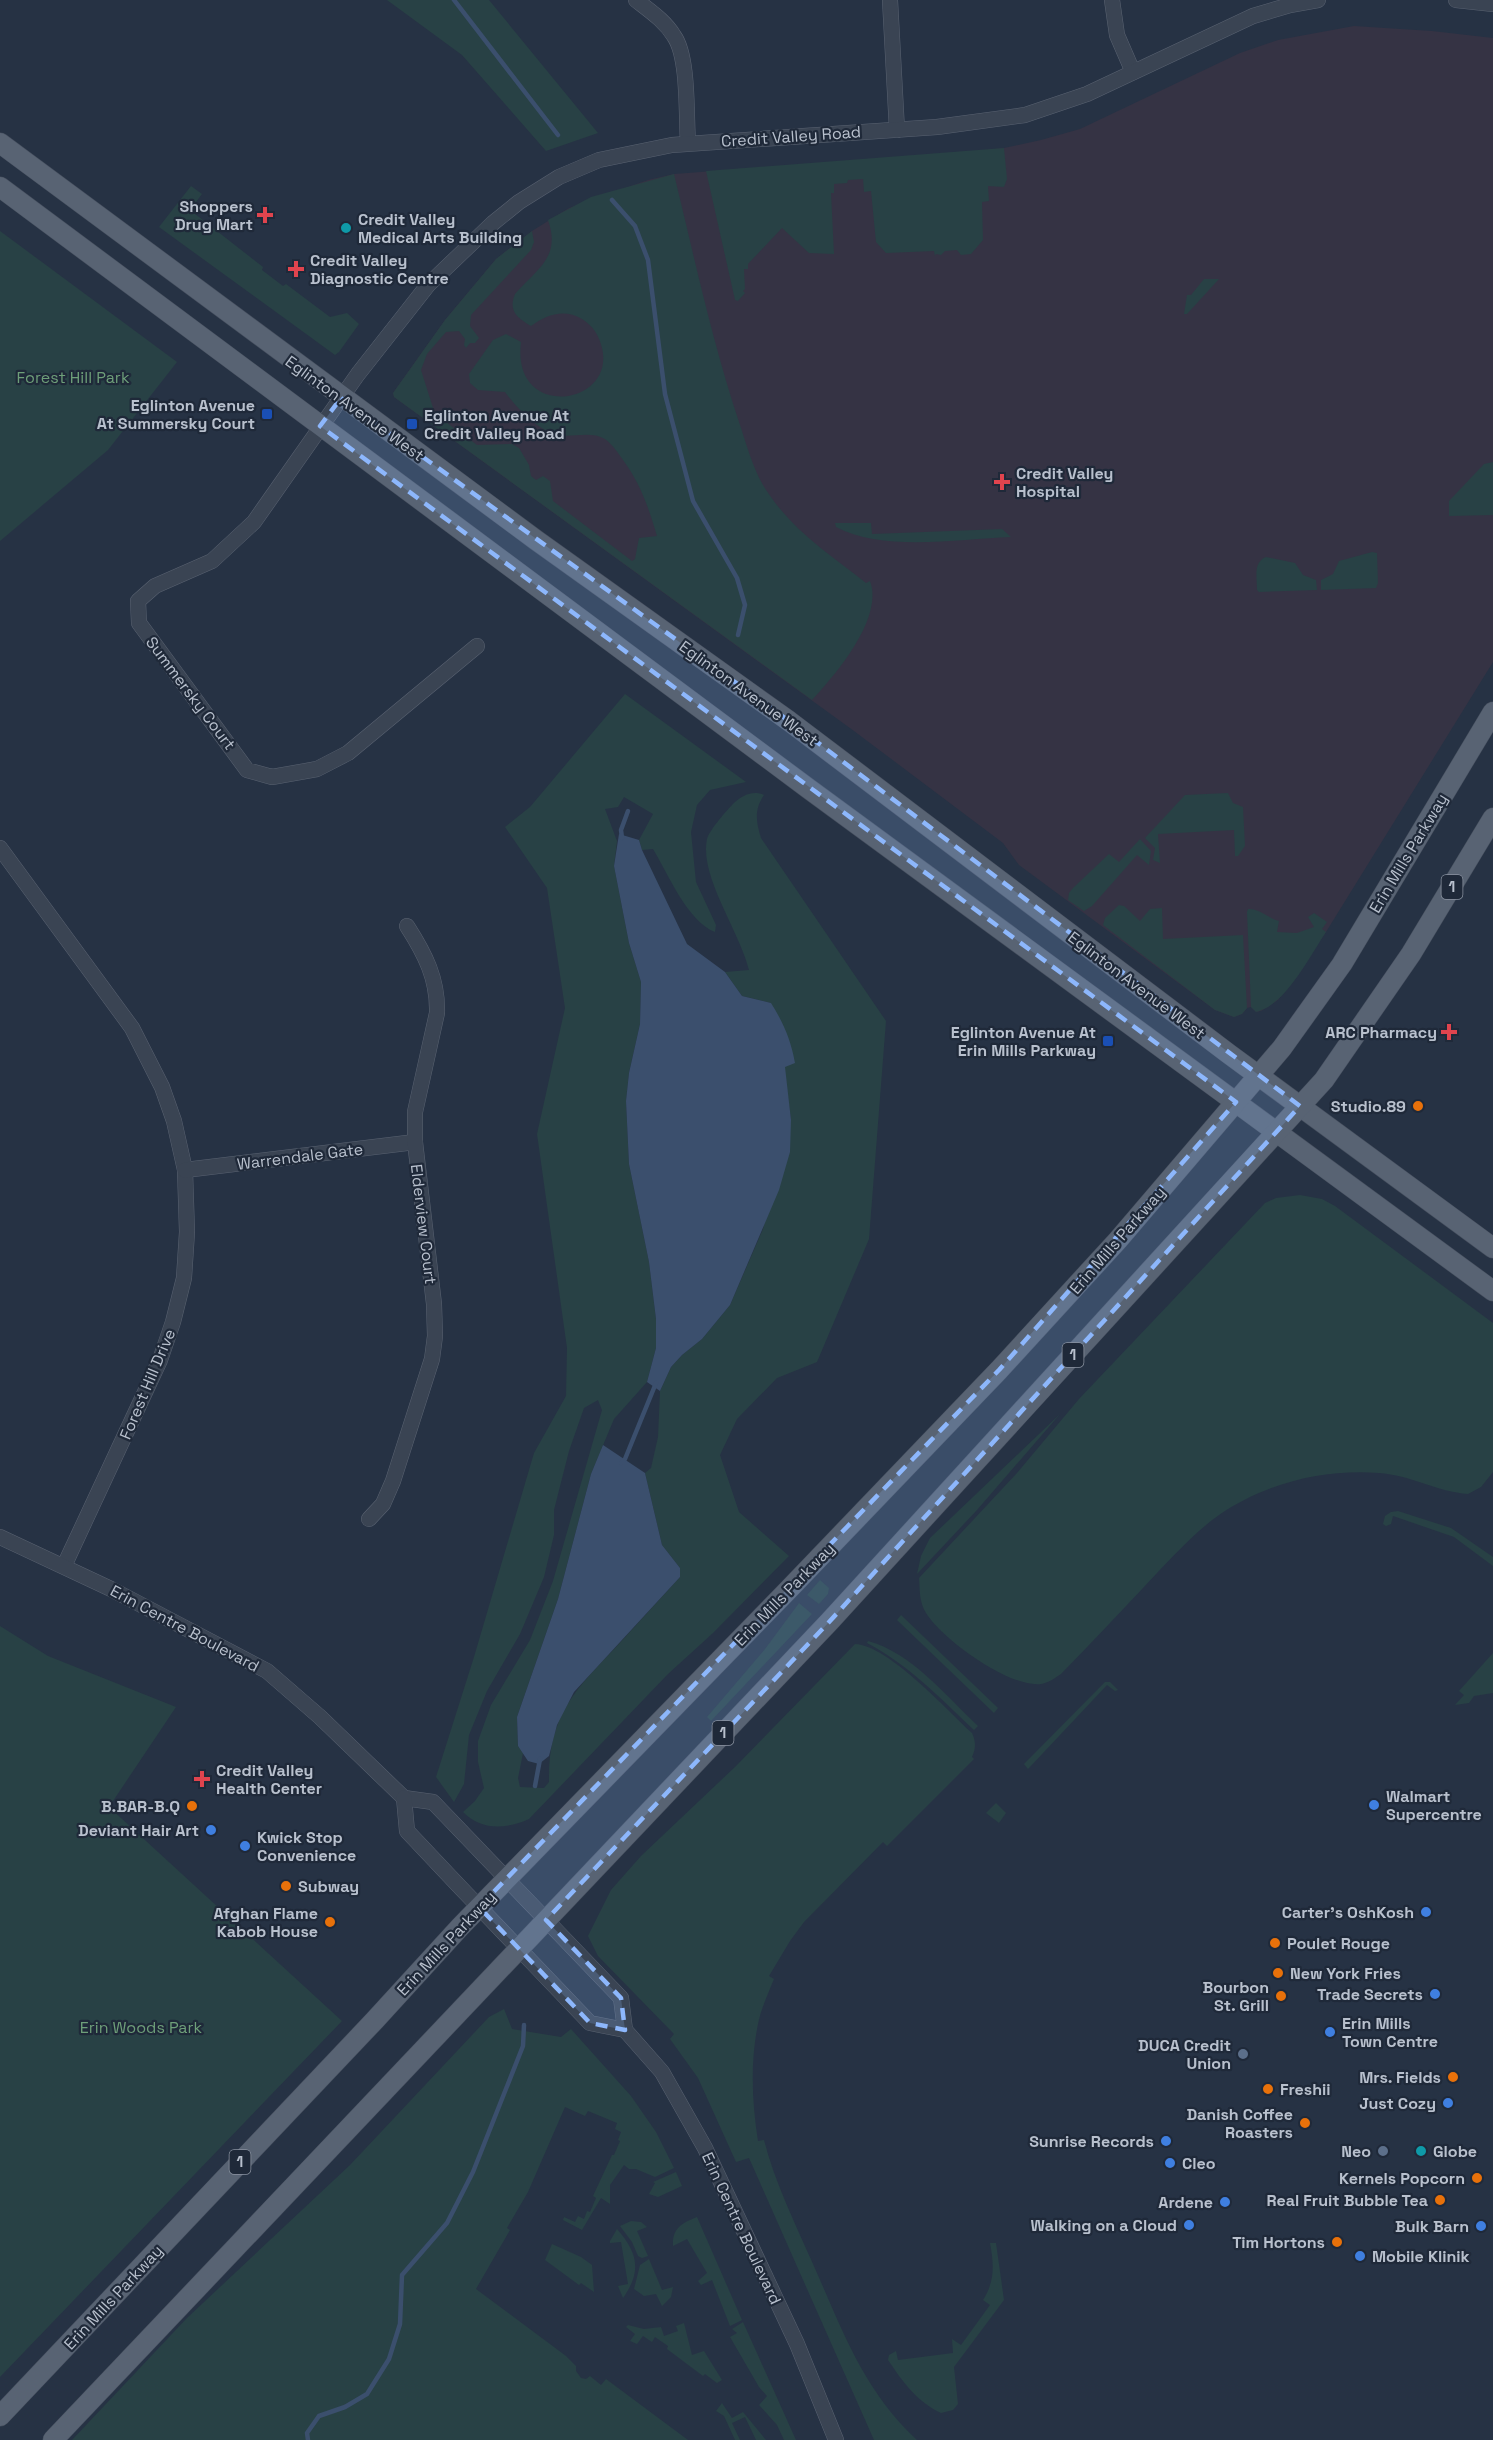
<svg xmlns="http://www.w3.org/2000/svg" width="1493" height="2440" viewBox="0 0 1493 2440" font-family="'Space Grotesk',sans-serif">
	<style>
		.medical { fill: #353344 }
		.green { fill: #284145 }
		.water { fill: #3b4f6d }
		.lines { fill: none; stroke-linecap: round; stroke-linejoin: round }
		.stream { stroke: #3b4f6d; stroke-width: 4.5 }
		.minor-casing { stroke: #596271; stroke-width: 16 }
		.major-casing { stroke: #444d5d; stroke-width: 21 }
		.minor { stroke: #3a4453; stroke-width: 15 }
		.major { stroke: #586373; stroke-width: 20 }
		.marked { fill: #8db7fc; fill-opacity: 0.2; stroke: #8db7fc; stroke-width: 4.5; stroke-dasharray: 12 8; stroke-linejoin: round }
		.health-dot { fill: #e0444e; stroke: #1f2939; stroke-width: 2 }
		.culture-dot { fill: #0f9aa8; stroke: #1f2939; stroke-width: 2 }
		.transit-dot { fill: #1a4fb4; stroke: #1f2939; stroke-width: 2 }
		.food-dot { fill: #e8710a; stroke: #1f2939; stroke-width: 2 }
		.shop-dot { fill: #3f7fe0; stroke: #1f2939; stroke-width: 2 }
		.service-dot { fill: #5c6f8a; stroke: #1f2939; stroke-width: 2 }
		.labels { text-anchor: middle; stroke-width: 4.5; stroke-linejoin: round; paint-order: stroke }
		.shield { fill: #1f2939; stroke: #8a93a1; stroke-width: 1.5 }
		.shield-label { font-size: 15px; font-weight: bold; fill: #b8c0cd }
		.street-label { font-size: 16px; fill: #b8c0cd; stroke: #1f2939 }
		.poi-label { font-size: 16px; font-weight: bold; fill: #b8c0cd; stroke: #1f2939; text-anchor: end }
		.park-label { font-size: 16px; fill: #6e9f79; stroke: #1f2939 }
	</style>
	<rect width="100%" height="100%" fill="#263244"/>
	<polygon class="medical" points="1354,26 1432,31 1493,38 1493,662 1326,932 1278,1000 1261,1011 1256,1012 1251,1007 1247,1008 1242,1014 1234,1017 1215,1010 1019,865 1003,843 854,731 394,397 393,393 445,320 496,259 532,231 569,208 648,180 674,174 957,153 1004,148 1041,140 1080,129 1240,53 1278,40"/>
	<g class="green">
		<polygon points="387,0 489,0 598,133 546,151 462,55"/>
		<polygon points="1004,148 1007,179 1004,187 988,186 989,201 982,202 983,240 971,254 961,255 957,250 945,251 941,255 936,254 935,256 934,251 886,253 876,242 871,191 864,192 863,179 848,180 847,183 834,184 834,193 831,193 834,254 809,253 782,228 748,264 748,269 744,269 745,289 743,291 745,293 738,301 735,300 706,171"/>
		<path d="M 674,174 C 694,256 712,341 739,422 C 748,448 754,475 771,497 C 796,533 832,556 866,583 L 870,581 C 884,618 836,674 812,700 L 394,397 L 393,393 L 445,320 L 496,259 L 532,231 L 534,242 L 531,250 L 471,315 L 470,326 L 479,338 L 475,343 L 470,343 L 466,348 L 464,345 L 465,339 L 459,331 L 446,332 L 427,354 L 421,370 L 434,411 L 443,420 L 477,445 L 512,444 L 519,448 L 529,465 L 531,476 L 536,480 L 543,476 L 550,481 L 553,501 L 632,561 L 635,559 L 639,538 L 657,536 C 648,506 641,485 623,460 C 618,453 612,444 605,439 C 590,430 569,439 554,434 C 536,428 516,407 505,392 L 478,390 L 470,383 L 469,374 L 493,340 L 506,334 L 521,342 C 511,421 616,406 602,348 C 599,335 593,326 582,319 C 564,308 546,315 531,326 C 517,318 508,311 515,294 C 538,268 561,257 548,220 L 591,197 Z"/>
		<polygon points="191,186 202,194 190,210 263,267 262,270 283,286 286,284 330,317 347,313 359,324 339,352 335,355 159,227"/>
		<polygon points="0,231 177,362 108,450 0,541"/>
		<polygon points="1204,279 1219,279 1187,314 1184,314 1187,295 1191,295"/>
		<polygon points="1493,462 1493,515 1449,516 1449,501 1484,464"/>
		<path d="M 835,523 L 871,523 L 872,534 L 1002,529 L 1011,537 C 959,539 882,552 836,527 Z"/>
		<polygon points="1372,552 1377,553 1378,583 1376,588 1321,590 1321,580 1333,574 1339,561"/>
		<path d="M 1266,557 L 1295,563 L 1303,575 L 1316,580 L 1317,590 L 1259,592 L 1257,590 C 1257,577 1253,562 1266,557 Z"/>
		<path d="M 625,694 L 746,782 L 710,790 L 697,805 L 691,832 L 696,882 L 716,925 L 715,932 C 688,922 668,874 653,849 L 642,850 L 639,840 L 653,814 L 624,797 L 618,807 L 605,809 L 617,841 L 614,866 L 629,943 L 641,982 L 640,1024 L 629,1073 L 626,1101 L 629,1164 L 649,1262 L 656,1319 L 656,1348 L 647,1382 L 614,1419 L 591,1474 L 558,1599 L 517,1717 L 518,1746 L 523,1753 L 518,1778 L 520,1787 L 544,1788 L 549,1782 C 548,1716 574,1691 617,1646 C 638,1623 659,1600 680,1577 L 680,1568 L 662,1545 L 645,1473 L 651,1468 L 658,1437 L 660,1391 L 671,1367 L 682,1355 L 702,1339 L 730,1305 L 763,1229 L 791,1120 L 784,1067 L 771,1003 L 742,996 L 725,972 L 749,970 C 740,932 699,876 707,839 C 710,829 727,810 735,802 C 743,795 753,790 764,795 C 754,810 756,821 761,838 L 886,1021 L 869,1239 L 817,1362 L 777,1378 L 737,1419 L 720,1455 L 739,1512 L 789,1556 L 713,1633 L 668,1674 L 529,1819 C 507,1829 481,1831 463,1812 L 475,1801 L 484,1788 L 478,1762 L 478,1741 L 491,1705 L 530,1640 L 553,1581 L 602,1410 L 598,1400 L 584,1408 L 569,1451 L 554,1510 L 554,1535 L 544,1577 L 520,1634 L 487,1691 L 469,1735 L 464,1784 L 454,1802 L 436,1777 L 474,1657 L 534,1453 L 566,1396 L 567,1348 L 537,1134 L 565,1008 L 547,888 L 505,827 L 530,807 Z"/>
		<polygon points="1228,793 1233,803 1243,807 1245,846 1238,856 1235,856 1234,830 1158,834 1160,863 1153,860 1155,848 1145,838 1185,795"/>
		<polygon points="1140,839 1151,851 1149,865 1137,855 1092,906 1084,911 1068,900 1069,893 1073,888 1109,854 1119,862"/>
		<polygon points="1119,905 1124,906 1140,921 1150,909 1162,908 1163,939 1243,935 1247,1008 1242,1014 1234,1017 1215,1010 1103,925 1105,918"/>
		<path d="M 1248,909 C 1259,908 1268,918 1279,921 L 1277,932 L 1297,933 L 1314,927 L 1308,917 L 1314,913 L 1327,922 L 1322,929 L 1326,932 C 1310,956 1285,1006 1256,1012 L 1251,1007 L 1247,912 Z"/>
		<path d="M 1300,1195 L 1322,1199 L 1335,1206 L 1493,1323 L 1493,1472 L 1481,1487 L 1468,1494 C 1438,1492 1410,1475 1379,1473 C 1323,1469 1266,1483 1219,1515 C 1191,1535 1167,1563 1143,1588 C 1116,1617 1089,1645 1061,1674 C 1055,1678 1048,1683 1041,1684 C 1009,1688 942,1639 926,1613 C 919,1602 920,1590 919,1578 L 1017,1473 L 1079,1399 L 1265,1203 L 1276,1198 Z"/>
		<polygon points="1060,1414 977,1510 917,1574 921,1556 930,1538"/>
		<polygon points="1398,1511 1451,1528 1493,1557 1493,1566 1454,1537 1393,1516 1391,1524 1386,1526 1383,1524 1385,1516 1391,1512"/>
		<polygon points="820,1580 829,1588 828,1594 819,1604 807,1595"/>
		<polygon points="799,1603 812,1614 711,1721 707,1717 765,1649"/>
		<polygon points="901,1615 998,1708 994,1713 897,1620"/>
		<polygon points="0,1626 48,1656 176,1707 109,1807 342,2021 0,2377"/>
		<path d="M 868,1641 C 912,1653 945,1695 978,1726 L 974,1730 C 940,1698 909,1665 867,1643 Z"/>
		<path d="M 855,1644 C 888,1645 948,1711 972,1733 C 976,1742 976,1748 972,1757 L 974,1759 L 887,1846 L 883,1842 L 804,1922 L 790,1941 L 769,1976 L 774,1979 C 768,1994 761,2009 758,2024 C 750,2063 752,2102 758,2141 L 764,2140 C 775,2183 795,2223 813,2264 C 842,2329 863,2390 917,2440 L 874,2440 L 749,2158 L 736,2162 L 698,2078 L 670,2039 L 674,2034 L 598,1956 L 588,1936 L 611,1890 L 641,1856 L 736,1766 Z"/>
		<polygon points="1493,1653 1493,1693 1474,1696 1469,1703 1455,1705 1464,1695 1459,1691"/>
		<polygon points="1105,1682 1110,1682 1118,1690 1115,1691 1107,1685 1028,1769 1024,1764"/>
		<polygon points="996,1803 1006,1813 999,1823 986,1813"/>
		<polygon points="504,2009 512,2029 561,2037 571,2029 631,2096 656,2132 674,2168 655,2177 636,2169 629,2169 624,2165 610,2185 610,2204 601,2198 582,2230 563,2220 564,2217 575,2222 578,2216 584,2219 587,2211 590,2212 596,2198 593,2196 612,2155 614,2155 620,2141 618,2140 621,2132 615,2129 617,2123 588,2111 585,2116 565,2107 528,2192 507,2228 510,2230 476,2289 566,2356 576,2366 576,2371 581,2378 586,2379 590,2376 601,2385 606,2379 688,2440 72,2440 187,2318 350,2165 489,2017"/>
		<polygon points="676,2172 682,2186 658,2197 649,2194 655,2183 653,2182"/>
		<path d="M 697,2217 L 742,2320 L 730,2326 L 712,2280 L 701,2285 L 698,2281 L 707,2273 L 687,2239 L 673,2246 C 672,2228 682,2223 697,2217 Z"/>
		<polygon points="631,2221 641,2222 647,2227 637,2231 648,2256 642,2258 638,2256 632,2242 620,2226"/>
		<path d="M 617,2229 C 638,2253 642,2271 623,2298 L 618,2286 L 628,2284 L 621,2242 L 610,2243 L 610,2241 Z"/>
		<path d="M 990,2243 L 996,2243 L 1004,2300 L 954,2367 L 958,2404 L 953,2410 L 941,2413 C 916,2401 903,2382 888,2360 L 889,2355 L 896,2351 L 898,2360 L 953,2353 L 952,2339 L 961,2345 L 990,2305 L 983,2300 C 995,2281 994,2265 990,2243 Z"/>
		<polygon points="552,2244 581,2257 592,2265 594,2292 581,2283 579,2285 545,2260"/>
		<polygon points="649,2259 662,2290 673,2287 671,2297 662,2306 656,2294 644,2296 634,2289 640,2265"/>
		<polygon points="743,2322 796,2440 784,2440 777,2425 759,2405 767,2396 759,2387 730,2337 737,2333 732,2329"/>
		<polygon points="684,2323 692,2355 704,2351 722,2380 717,2383 705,2374 703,2376 667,2349 668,2346 655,2337 652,2342 643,2336 637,2344 630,2341 635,2334 626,2327 628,2325 644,2329 661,2327 664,2336 678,2331 676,2326"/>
		<polygon points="722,2403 732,2418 743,2412 766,2440 756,2440 745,2417 732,2423 740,2440 735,2440 724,2416 716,2411"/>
	</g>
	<g class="water">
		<path d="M 619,834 L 639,840 L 642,850 L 687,944 L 725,972 L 742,996 L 771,1003 C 783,1022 791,1040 795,1063 L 785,1067 L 791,1120 L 790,1152 L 779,1190 L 730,1305 L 702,1339 L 682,1355 L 671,1367 L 660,1391 L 647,1382 L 656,1348 L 656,1319 L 649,1262 L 629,1164 L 626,1101 L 629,1073 L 640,1024 L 641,982 L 629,943 L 614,866 Z"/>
		<polygon points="603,1445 645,1473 662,1545 680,1568 680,1577 574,1692 557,1725 549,1756 539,1764 528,1761 518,1746 517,1717 558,1599 591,1474"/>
	</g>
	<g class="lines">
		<g class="stream">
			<polyline points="454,0 558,135"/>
			<polyline points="612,200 635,226 648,260 665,394 693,501 737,578 745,605 738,635"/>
			<polyline points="622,838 621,830 628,811"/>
			<polyline points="621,1463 625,1459 656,1383"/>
			<polyline points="535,1786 540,1759"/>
			<polyline points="308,2440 307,2433 319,2416 345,2407 367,2394 389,2359 400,2324 402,2275 447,2223 473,2172 523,2046 524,2025"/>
		</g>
		<g class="minor-casing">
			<g id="minor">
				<path d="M 636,0 C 650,11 665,21 674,36 C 689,57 686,116 688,143"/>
				<polyline points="890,0 897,130"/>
				<polyline points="1112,0 1117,35 1133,72"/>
				<polyline points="1456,0 1493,4"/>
				<polyline points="477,646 348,753 317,769 272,777 247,770 139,623 138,601 155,586 212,561 254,522 358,374 428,285 493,223 519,202 559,177 599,160 672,145 937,127 1025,115 1087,94 1253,16 1290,5 1318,0"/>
				<polyline points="0,848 132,1028 162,1087 174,1121 185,1170 187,1232 184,1278 173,1322 160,1360 64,1566"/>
				<polyline points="185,1170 415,1142"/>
				<path d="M 369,1519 L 383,1504 L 393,1481 L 432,1359 L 435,1336 L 434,1304 L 415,1142 L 415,1112 L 437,1013 C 438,979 425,954 407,926"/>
				<polyline points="0,1537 111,1589 267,1671 320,1717 404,1798 433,1802 621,1998 625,2030 662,2072 705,2148 797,2344 836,2440"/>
				<polyline points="404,1798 407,1831 457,1884 590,2023 625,2030"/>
			</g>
		</g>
		<g class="major-casing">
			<g id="major">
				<polyline points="0,143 536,540 789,721 1229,1054 1493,1248"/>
				<polyline points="0,187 809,789 1493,1291"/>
				<polyline points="0,2416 375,2020 460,1927 791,1587 999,1370 1118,1240 1282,1048 1342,964 1493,712"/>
				<polyline points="53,2440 830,1621 1324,1080 1411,954 1493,818"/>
			</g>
		</g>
		<use href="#minor" class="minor"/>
		<use href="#major" class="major"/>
	</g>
	<path class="marked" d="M 341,398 L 789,721 L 1300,1106 L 830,1621 L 546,1920 L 621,1998 L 625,2030 L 590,2023 L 479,1907 L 999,1370 L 1236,1102 L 320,426 Z"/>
	<g class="health-dot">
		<path d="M262 206h6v6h6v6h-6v6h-6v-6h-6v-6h6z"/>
		<path d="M293 260h6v6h6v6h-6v6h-6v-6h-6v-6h6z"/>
		<path d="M999 473h6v6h6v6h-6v6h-6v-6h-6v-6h6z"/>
		<path d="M1446 1023h6v6h6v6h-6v6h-6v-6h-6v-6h6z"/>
		<path d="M199 1770h6v6h6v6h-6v6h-6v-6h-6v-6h6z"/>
	</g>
	<g class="culture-dot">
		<circle cx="346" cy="228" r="6"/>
		<circle cx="1421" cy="2151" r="6"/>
	</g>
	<g class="transit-dot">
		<rect x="261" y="408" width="12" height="12" rx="3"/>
		<rect x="406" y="418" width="12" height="12" rx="3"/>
		<rect x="1102" y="1035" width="12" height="12" rx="3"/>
	</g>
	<g class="food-dot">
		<circle cx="1418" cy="1106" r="6"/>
		<circle cx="192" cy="1806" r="6"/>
		<circle cx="286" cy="1886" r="6"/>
		<circle cx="330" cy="1922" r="6"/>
		<circle cx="1275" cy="1943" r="6"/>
		<circle cx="1278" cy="1973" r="6"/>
		<circle cx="1281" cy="1996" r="6"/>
		<circle cx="1453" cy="2077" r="6"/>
		<circle cx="1268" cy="2089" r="6"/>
		<circle cx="1305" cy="2123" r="6"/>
		<circle cx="1477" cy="2178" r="6"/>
		<circle cx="1440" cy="2200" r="6"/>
		<circle cx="1337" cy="2242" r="6"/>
	</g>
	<g class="shop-dot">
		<circle cx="1374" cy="1805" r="6"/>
		<circle cx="211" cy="1830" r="6"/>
		<circle cx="245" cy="1846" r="6"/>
		<circle cx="1426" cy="1912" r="6"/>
		<circle cx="1435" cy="1994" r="6"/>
		<circle cx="1330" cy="2032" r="6"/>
		<circle cx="1448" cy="2103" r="6"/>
		<circle cx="1166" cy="2141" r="6"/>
		<circle cx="1170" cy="2163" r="6"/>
		<circle cx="1225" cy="2202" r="6"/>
		<circle cx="1189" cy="2225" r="6"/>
		<circle cx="1481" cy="2226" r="6"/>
		<circle cx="1360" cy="2256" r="6"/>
	</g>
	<g class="service-dot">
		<circle cx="1243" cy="2054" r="6"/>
		<circle cx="1383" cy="2151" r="6"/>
	</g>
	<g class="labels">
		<g class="shield">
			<rect x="1441.5" y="875" width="21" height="24" rx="4.5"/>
			<rect x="1062.5" y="1343" width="21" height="24" rx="4.5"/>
			<rect x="712.5" y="1721" width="21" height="24" rx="4.5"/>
			<rect x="229.5" y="2150" width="21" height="24" rx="4.5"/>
		</g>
		<g class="shield-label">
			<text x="1452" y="892">1</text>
			<text x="1073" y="1360">1</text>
			<text x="723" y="1738">1</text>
			<text x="240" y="2167">1</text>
		</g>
		<g class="street-label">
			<text transform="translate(791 136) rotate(-4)" y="6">Credit Valley Road</text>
			<text transform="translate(355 408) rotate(36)" y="6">Eglinton Avenue West</text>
			<text transform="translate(191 693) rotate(53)" y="6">Summersky Court</text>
			<text transform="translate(749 693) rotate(36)" y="6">Eglinton Avenue West</text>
			<text transform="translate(1408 853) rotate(-59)" y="6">Erin Mills Parkway</text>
			<text transform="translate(1137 985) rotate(37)" y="6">Eglinton Avenue West</text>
			<text transform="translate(300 1156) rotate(-7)" y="6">Warrendale Gate</text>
			<text transform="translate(424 1224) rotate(83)" y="6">Elderview Court</text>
			<text transform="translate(1117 1240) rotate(-49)" y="6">Erin Mills Parkway</text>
			<text transform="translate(147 1384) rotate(-67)" y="6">Forest Hill Drive</text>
			<text transform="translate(784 1594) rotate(-46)" y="6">Erin Mills Parkway</text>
			<text transform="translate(185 1628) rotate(28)" y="6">Erin Centre Boulevard</text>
			<text transform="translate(446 1943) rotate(-47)" y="6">Erin Mills Parkway</text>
			<text transform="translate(742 2228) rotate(65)" y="6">Erin Centre Boulevard</text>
			<text transform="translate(113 2297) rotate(-47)" y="6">Erin Mills Parkway</text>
		</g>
		<g class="poi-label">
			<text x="253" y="212">Shoppers<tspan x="253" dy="18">Drug Mart</tspan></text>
			<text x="358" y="225" text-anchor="start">Credit Valley<tspan x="358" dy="18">Medical Arts Building</tspan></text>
			<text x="310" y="266" text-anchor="start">Credit Valley<tspan x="310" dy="18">Diagnostic Centre</tspan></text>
			<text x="255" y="411">Eglinton Avenue<tspan x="255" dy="18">At Summersky Court</tspan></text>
			<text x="424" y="421" text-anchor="start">Eglinton Avenue At<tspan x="424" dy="18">Credit Valley Road</tspan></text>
			<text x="1016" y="479" text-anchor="start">Credit Valley<tspan x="1016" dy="18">Hospital</tspan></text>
			<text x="1096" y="1038">Eglinton Avenue At<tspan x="1096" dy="18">Erin Mills Parkway</tspan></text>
			<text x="1437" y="1038">ARC Pharmacy</text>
			<text x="1406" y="1112">Studio.89</text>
			<text x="216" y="1776" text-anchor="start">Credit Valley<tspan x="216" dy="18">Health Center</tspan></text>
			<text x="1386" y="1802" text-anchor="start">Walmart<tspan x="1386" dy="18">Supercentre</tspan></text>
			<text x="180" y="1812">B.BAR-B.Q</text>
			<text x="199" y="1836">Deviant Hair Art</text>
			<text x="257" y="1843" text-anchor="start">Kwick Stop<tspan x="257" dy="18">Convenience</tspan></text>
			<text x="298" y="1892" text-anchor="start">Subway</text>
			<text x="1414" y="1918">Carter's OshKosh</text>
			<text x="318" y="1919">Afghan Flame<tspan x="318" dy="18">Kabob House</tspan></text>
			<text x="1287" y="1949" text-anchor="start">Poulet Rouge</text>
			<text x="1290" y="1979" text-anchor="start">New York Fries</text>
			<text x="1269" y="1993">Bourbon<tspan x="1269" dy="18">St. Grill</tspan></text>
			<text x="1423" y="2000">Trade Secrets</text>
			<text x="1342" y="2029" text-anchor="start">Erin Mills<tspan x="1342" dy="18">Town Centre</tspan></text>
			<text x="1231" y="2051">DUCA Credit<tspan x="1231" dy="18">Union</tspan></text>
			<text x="1441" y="2083">Mrs. Fields</text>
			<text x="1280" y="2095" text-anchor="start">Freshii</text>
			<text x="1436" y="2109">Just Cozy</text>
			<text x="1293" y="2120">Danish Coffee<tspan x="1293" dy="18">Roasters</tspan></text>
			<text x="1154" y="2147">Sunrise Records</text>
			<text x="1371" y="2157">Neo</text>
			<text x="1433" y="2157" text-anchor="start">Globe</text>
			<text x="1182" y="2169" text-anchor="start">Cleo</text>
			<text x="1465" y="2184">Kernels Popcorn</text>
			<text x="1428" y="2206">Real Fruit Bubble Tea</text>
			<text x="1213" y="2208">Ardene</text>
			<text x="1177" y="2231">Walking on a Cloud</text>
			<text x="1469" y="2232">Bulk Barn</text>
			<text x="1325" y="2248">Tim Hortons</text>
			<text x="1372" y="2262" text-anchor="start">Mobile Klinik</text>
		</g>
		<g class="park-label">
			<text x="73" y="383">Forest Hill Park</text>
			<text x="141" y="2033">Erin Woods Park</text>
		</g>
	</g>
</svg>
